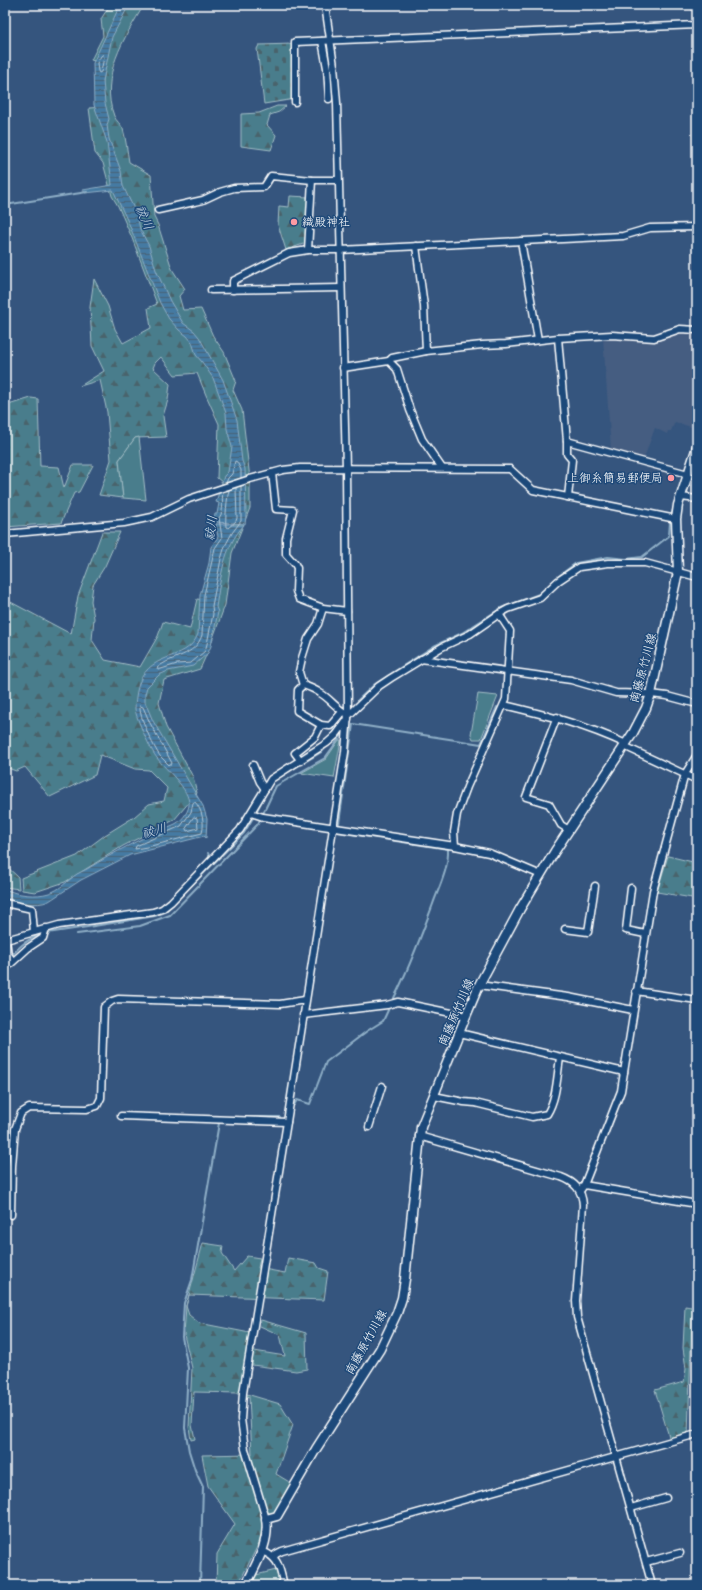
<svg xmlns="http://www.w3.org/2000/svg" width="702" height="1590" viewBox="0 0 702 1590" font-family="'Balsamiq Sans','Klee One',sans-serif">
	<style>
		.built { fill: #445d81 }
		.forest { fill: url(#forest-firs); stroke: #a4bec6 }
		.cemetery { fill: url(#cemetery-stones); stroke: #a4bec6 }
		.park { fill: #487d8c; stroke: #a4bec6 }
		.water { fill: url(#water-rules); stroke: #8fafc7 }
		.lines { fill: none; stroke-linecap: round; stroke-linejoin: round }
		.shore { stroke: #b5cada; stroke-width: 1 }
		.stream { stroke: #8fafc7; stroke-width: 2 }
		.minor-casing { stroke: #fff; stroke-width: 9 }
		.major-casing { stroke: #fff; stroke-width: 11 }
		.minor { stroke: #1f4a7a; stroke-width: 6 }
		.major { stroke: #1f4a7a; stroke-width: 8 }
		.poi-dot { fill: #ff9aa2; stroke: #1f4a7a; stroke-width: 1.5 }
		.labels { text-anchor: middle; stroke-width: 3; stroke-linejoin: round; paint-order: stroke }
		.poi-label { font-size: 12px; fill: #fff; stroke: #1f4a7a; text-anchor: start }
		.street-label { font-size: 12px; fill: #fff; stroke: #1f4a7a }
		.water-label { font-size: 13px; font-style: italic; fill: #d0dee8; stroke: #1f4a7a }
	</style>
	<defs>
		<pattern id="forest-firs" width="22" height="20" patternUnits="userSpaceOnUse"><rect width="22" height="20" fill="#487d8c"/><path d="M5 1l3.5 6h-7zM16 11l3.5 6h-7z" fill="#4a646c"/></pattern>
		<pattern id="cemetery-stones" width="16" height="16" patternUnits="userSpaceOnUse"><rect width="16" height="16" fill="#487d8c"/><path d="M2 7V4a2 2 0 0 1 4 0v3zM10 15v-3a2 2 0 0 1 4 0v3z" fill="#4a646c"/></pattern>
		<pattern id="water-rules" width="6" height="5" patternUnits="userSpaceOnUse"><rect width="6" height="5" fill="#457aa2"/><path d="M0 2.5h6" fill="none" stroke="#486377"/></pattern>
	</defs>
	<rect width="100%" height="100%" fill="#35557e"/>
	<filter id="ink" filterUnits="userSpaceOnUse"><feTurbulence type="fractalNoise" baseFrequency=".025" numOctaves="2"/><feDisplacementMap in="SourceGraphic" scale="8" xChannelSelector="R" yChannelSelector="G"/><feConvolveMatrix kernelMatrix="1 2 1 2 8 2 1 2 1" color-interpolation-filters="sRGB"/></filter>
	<g filter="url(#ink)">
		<polygon class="built" points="680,331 697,331 697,429 675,422 671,431 668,431 667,434 655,428 644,458 611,449 603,338 653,341"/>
		<g class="forest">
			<path d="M 110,5 L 144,5 C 124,38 99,77 114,116 C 116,121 121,124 123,129 C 126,139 127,151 129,162 L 151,175 L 154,217 L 158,225 L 172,269 L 185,289 L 179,296 L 183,310 L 201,309 L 213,336 L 224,352 L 236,381 L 233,390 L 242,410 L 250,479 L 250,508 L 232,553 L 225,605 L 209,649 L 200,669 L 164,680 L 159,703 L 166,727 L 193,777 L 197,793 L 174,820 L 123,846 L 65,882 L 35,892 L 22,890 L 21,878 L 77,856 L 105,835 L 134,817 L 149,804 L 164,801 L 167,788 L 149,770 L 135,769 L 100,755 L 95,775 L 50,797 L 25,767 L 16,771 L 5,767 L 5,599 L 71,634 L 78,596 L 102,532 L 120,532 L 105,566 L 93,585 L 91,601 L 94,618 L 92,640 L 105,660 L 140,667 L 158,636 L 163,622 L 190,629 L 197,599 L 216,602 L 229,531 L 243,511 L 239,496 L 217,478 L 219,424 L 206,395 L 197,373 L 175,375 L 161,357 L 155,363 L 153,368 L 170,384 L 168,400 L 163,416 L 166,437 L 135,438 L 119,460 L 123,498 L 99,495 L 111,460 L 107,412 L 100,380 L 80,386 L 104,371 L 92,346 L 90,307 L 94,279 L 108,306 L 115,329 L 123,343 L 151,328 L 148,308 L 157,304 L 132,238 L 118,206 L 112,196 L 103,163 L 95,153 L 89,108 L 105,107 L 102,87 L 106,64 L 91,60 L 103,36 L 101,19 Z"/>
			<polygon points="277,106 286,106 279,112 270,115 267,125 276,135 271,150 241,146 241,114 259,113"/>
			<polygon points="290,196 308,197 306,243 286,250 278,225 279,206 289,207"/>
			<polygon points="31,398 38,399 40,466 59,467 64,488 73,465 93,465 79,492 74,493 61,523 5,527 5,406"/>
			<polygon points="668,856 697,863 697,874 692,898 657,892"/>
			<polygon points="5,865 18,877 19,889 5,887"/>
			<polygon points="203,1243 223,1246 222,1253 234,1271 247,1256 260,1258 258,1268 285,1273 288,1258 316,1263 319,1268 328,1271 324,1300 189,1295 186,1306 189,1315 199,1323 250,1333 248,1350 285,1356 280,1335 260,1326 261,1320 306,1333 307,1369 296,1371 245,1364 240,1392 280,1404 293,1425 276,1474 291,1483 273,1514 263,1523 260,1541 238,1585 216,1585 217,1554 235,1524 208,1486 202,1455 252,1454 249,1397 239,1393 194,1392 192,1425 195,1439 191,1440 189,1427 192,1368 184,1335 186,1306"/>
			<polygon points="685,1306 697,1308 697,1316 692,1316 688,1435 670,1440 655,1390 684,1382 686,1369 683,1348"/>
		</g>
		<polygon class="cemetery" points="293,44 295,99 264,104 257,49 259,45"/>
		<g class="park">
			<polygon points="139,437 146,500 123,498 119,460 135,438"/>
			<polygon points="478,694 498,696 481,739 473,739 471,734"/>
			<polygon points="339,740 341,740 334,778 301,773 326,759"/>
			<polygon points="276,1570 280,1585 251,1585 256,1575"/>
		</g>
		<path class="water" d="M 120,5 L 129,5 L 112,37 L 103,81 L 105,103 L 109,119 L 107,125 L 109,139 L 121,171 L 123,186 L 137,215 L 140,229 L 149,246 L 156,270 L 170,301 L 183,323 L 194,331 L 199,337 L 223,380 L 237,420 L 242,461 L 245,469 L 246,516 L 245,524 L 231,523 L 231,525 L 244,525 C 223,548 221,577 216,607 L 218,612 L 211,646 L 208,653 L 193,666 L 168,671 L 159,675 L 147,687 L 145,694 L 145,702 L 153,721 L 203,806 L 207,819 L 206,838 L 204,836 L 130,855 L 81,880 L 49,901 C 36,907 18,902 5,898 L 5,889 C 17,895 36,897 49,893 C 60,890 68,880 77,874 C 80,872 84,871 87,869 C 115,852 143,837 173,825 C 181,822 188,813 189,805 C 190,789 166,770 157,758 C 151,751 136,718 135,709 C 135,703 136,696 137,691 C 145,649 187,664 198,634 L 200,595 L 209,563 L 211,547 L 218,537 L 216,524 L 229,524 L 229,523 L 216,522 L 214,520 L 215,514 L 217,514 L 219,503 L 216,502 L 224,476 L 228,472 L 232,447 L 227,429 L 226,413 L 213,378 L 202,362 L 196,355 L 192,342 L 187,336 L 179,330 L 169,319 L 160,303 L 129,224 L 113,190 L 85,193 L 83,190 L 112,185 L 107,142 L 94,105 L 93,63 Z"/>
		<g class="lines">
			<g class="shore">
				<polygon points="103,55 104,57 101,72 99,73 98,71 97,63 101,56"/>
				<polyline points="226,483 228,478 232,474 235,461 237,462 241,470 241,478"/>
				<path d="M 229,490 C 227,497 225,520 226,527 L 228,528 L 236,521 L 237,518 L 236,488"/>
				<path d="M 223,492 C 221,501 225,510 219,518 L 222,538 L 215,548 L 204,595 L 202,635 C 195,657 172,655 157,668 L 158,670 L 177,664 L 191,663 L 205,651 L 207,644 L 213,614 L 212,606 L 221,559 L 225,546 L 232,533 L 241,521 L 241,486"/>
				<path d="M 140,706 L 143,707 L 150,723 L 172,763 L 171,765 L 169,765 C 166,762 163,759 160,756 C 154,748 138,715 140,706 Z"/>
				<path d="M 195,802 C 202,809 205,823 202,833 L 147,847 L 135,849 L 136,846 L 181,826 L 191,812 L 193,803 Z"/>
				<polygon points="194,817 197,818 198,828 187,831 186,829"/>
			</g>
			<g class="stream">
				<polyline points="5,205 87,192"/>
				<polyline points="671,516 683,477"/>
				<polyline points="358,700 375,684 434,646 462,633 501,608 539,594 560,575 576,563 608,557 626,559 642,557 669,536 670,522"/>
				<polyline points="331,737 336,724 343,715"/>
				<polyline points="689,773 697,776"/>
				<polyline points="278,778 323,751 326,747"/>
				<polyline points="256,812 269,788"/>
				<polyline points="339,823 353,724 481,744 497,707"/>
				<path d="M 337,832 L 448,849 C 449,868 439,887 433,904 C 421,936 410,967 394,998"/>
				<polyline points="208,853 210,858"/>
				<polyline points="47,933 94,926 155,916 165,912 244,833 254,816"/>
				<polyline points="77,934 140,926 170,915 258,824 276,786 325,758 341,736"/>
				<path d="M 5,963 C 16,950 25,939 43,934"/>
				<polyline points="294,1105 297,1100 310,1104 326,1062 367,1031 383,1021 389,1008"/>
				<polyline points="225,1117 280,1117"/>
				<polyline points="200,1585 203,1487 195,1470 189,1451 185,1428 188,1368 182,1337 184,1303 192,1280 219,1123"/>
			</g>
			<g class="minor-casing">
				<g id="minor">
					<polyline points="322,41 327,68 329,99"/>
					<polyline points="295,102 295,42 697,25"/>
					<polyline points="158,210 203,200 220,192 234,188 264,187 271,176 312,180 338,180"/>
					<polyline points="521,241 538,340"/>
					<polyline points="416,246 424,306 426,351 482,345 506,344 558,338 612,335 654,338 680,329 697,330"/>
					<polyline points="308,250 312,180"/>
					<polyline points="211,290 341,288"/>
					<polyline points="233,290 233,281 289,253 308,250 340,250 623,236 650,228 697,227"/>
					<polyline points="558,338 567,441 688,474"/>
					<polyline points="389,361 392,358 426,351"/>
					<polyline points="343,368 389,361 397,369 410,410 422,439 442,468"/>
					<polyline points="567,441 567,454 572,460 568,497"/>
					<polyline points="272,473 276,509 293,510 286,538 286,554 295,564 297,568 296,591 299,599 323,608 347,611"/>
					<polyline points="681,497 697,499"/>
					<polyline points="5,534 124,523 152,517 189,499 250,479 283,470 300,468 510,469 533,490 676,519"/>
					<path d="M 323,608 L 318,624 L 308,639 L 302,658 L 299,672 L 303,685 C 309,687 315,689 320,693 C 330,698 338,711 348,714"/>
					<polyline points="421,659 571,680 616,693 651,694 667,696 697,704"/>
					<polyline points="303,685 298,690 297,711 321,725 330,726 342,712"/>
					<path d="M 504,705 C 546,715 586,725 626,744"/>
					<polyline points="348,716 379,686 391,678 442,647 470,634 499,614 508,609 540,598 558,581 579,567 608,563 645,563 697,577"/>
					<polyline points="557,717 526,797 549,804 561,825 569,830"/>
					<polyline points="624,746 697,780"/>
					<polyline points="301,761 295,753 315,737 321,725"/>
					<polyline points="253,765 260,782 265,789"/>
					<polyline points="251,813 263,817 455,846 489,853 541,875"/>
					<polyline points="455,846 454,832 457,814 467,787 506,699 510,631 499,614"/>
					<polyline points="631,888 626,930 645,934"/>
					<polyline points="5,903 32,909 34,932"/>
					<polyline points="565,929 588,932 595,886"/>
					<polyline points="5,939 6,940 8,955 13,961"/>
					<polyline points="6,940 59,925 153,912 162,909 171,902 240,830 271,779 327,743 336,735 348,719"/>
					<polyline points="5,969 28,948 43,938 46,928"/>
					<polyline points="479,985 568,997 633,1010"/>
					<polyline points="636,991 697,1000"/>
					<polyline points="303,1015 387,1005 398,1002 466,1016"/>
					<polyline points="459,1033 624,1072"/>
					<path d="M 434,1096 L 464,1102 L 475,1103 L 532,1117 L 547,1114 C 557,1098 557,1076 560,1058"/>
					<polyline points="121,1116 287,1122"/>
					<polyline points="369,1127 382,1086"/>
					<path d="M 419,1136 L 561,1177 C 575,1182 582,1190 583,1205 L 576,1301 L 577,1317 L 652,1585"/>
					<polyline points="584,1185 697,1204"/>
					<polyline points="580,1191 584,1185 621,1091 653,891 685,774 697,755"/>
					<polyline points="11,1215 12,1166 15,1129 21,1113 29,1108 87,1109 97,1106 101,1098 104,1007 112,1001 118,999 280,1004 305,1000"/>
					<polyline points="631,1508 666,1498"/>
					<polyline points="266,1519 245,1449 241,1419 243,1393 287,1122 345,752 348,714 346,468 337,103 334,66 325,5"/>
					<path d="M 262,1551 C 280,1558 279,1568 284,1585"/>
					<polyline points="274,1557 276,1554 282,1551 697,1434"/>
					<polyline points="646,1562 680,1553"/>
				</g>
			</g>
			<g class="major-casing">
				<path id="major" d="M 246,1585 C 256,1564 270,1543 266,1519 L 277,1516 L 316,1449 L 380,1349 L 397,1313 L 402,1298 L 405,1279 L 421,1127 L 466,1016 L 479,985 L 520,909 L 555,851 L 633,733 L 646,708 L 651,694 L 678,572 L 676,519 L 678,505 L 697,447"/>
			</g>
			<use href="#minor" class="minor"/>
			<use href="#major" class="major"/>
		</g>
	</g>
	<g class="poi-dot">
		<circle cx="294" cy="222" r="4"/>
		<circle cx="671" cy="478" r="4"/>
	</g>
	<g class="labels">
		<g class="poi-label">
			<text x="302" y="226">織殿神社</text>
			<text x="663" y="482" text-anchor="end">上御糸簡易郵便局</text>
		</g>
		<g class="street-label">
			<text transform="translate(643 668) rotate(-75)" y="4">南藤原竹川線</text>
			<text transform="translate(456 1012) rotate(-67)" y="4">南藤原竹川線</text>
			<text transform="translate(366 1342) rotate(-61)" y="4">南藤原竹川線</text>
		</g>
		<g class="water-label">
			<text transform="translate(145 217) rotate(67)" y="5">祓川</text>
			<text transform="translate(210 528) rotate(-82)" y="5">祓川</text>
			<text transform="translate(154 830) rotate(-15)" y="5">祓川</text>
		</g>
	</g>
	<rect width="702" height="1590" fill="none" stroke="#1f4a7a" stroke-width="20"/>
	<rect x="10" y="10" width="682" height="1570" fill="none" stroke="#fff" stroke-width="1.5" filter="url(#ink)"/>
</svg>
